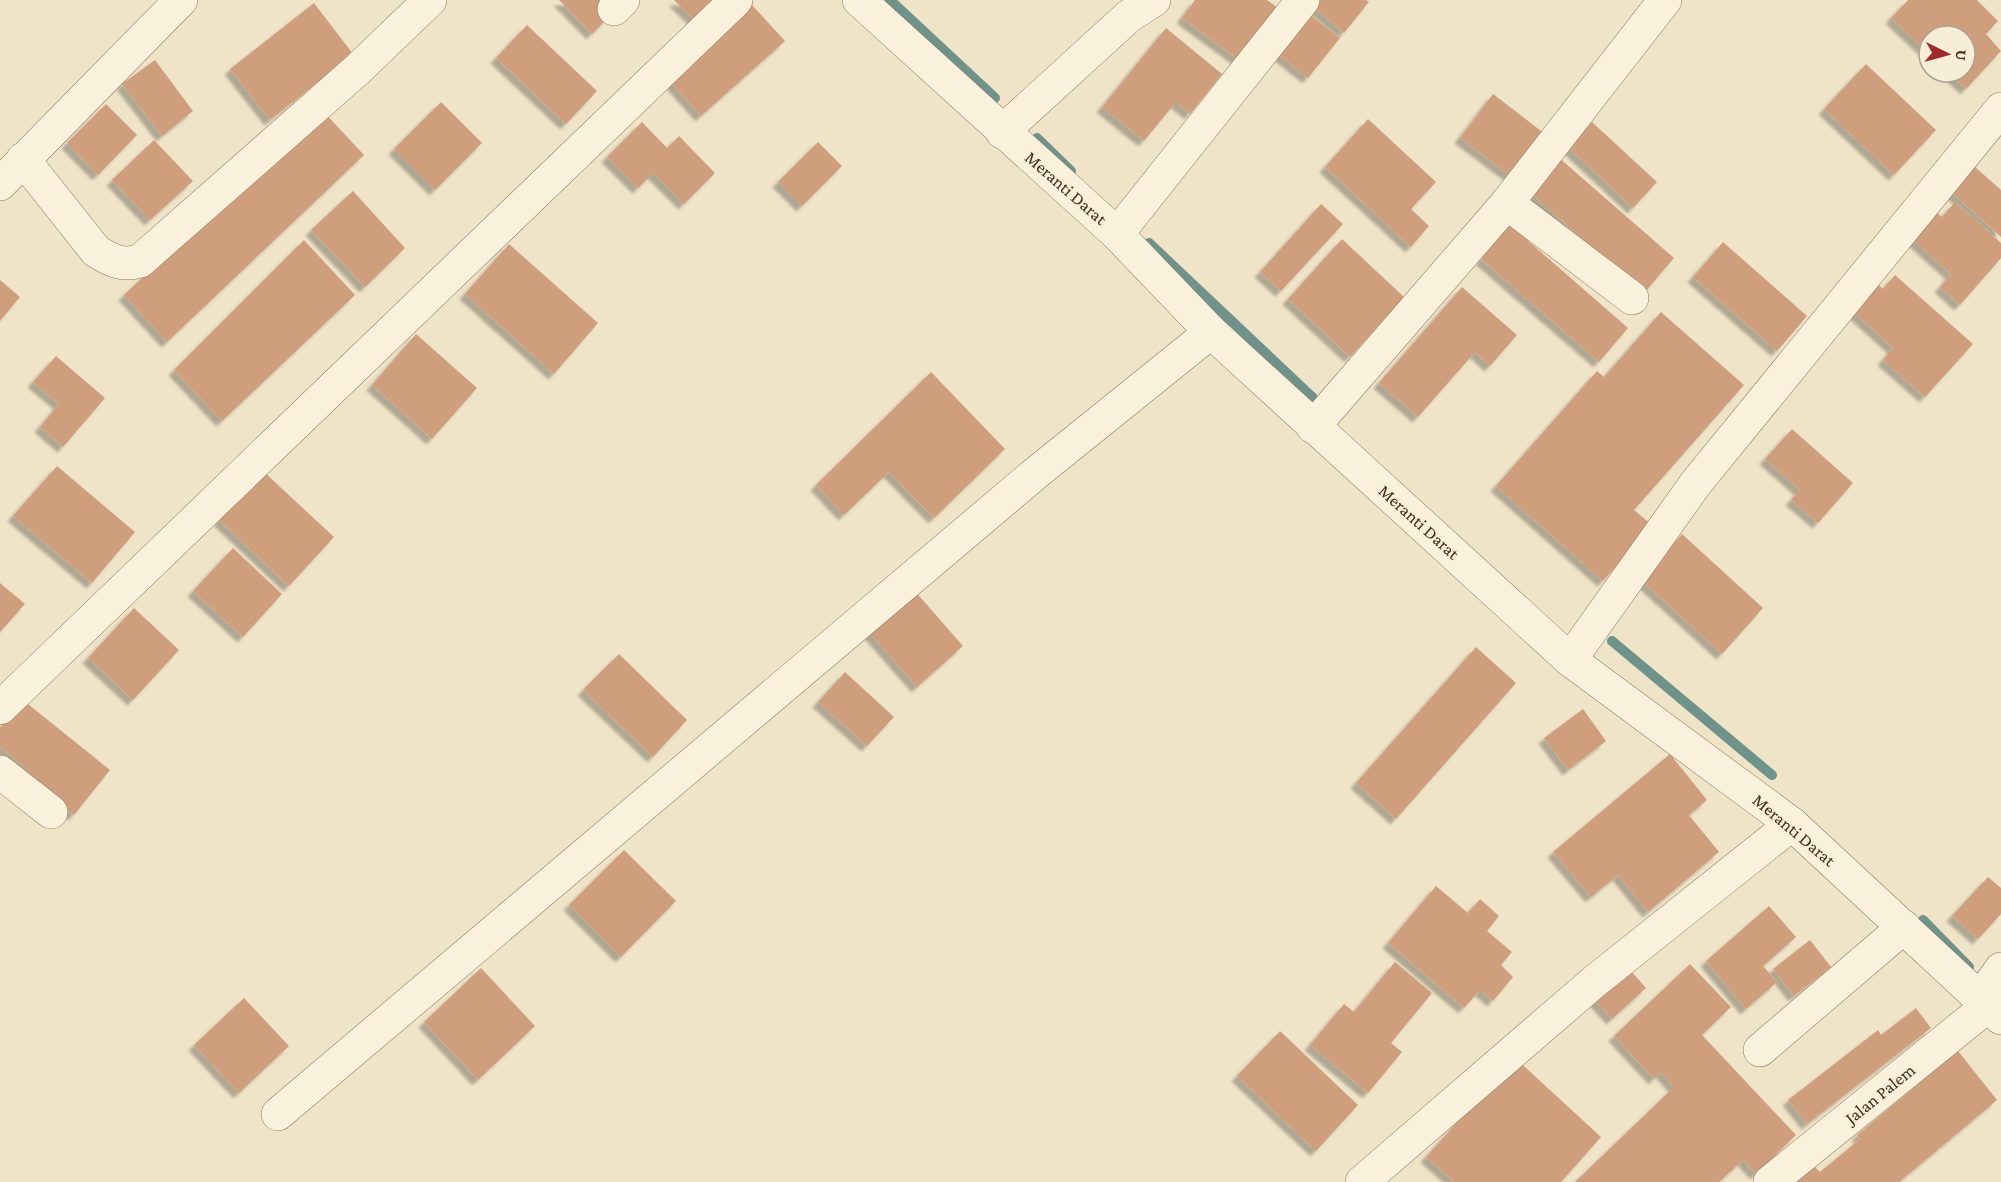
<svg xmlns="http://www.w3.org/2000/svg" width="2001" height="1182" viewBox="0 0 2001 1182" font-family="'Crimson Pro',serif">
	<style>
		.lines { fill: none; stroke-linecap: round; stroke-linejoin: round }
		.stream { stroke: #6f938a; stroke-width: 10 }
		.building { fill: #cf9f7d; filter: url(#shadow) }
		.minor-casing { stroke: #8d765c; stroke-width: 34 }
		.minor { stroke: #faf1dc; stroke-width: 33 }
		.labels { text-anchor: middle; stroke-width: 4.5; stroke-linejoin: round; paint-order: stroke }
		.street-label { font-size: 18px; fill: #3d2e20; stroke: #f7eed8 }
	</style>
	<defs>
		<filter id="shadow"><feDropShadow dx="-5.5" dy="5.5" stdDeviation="1.5" flood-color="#0004"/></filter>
	</defs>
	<rect width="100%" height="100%" fill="#f0e4c8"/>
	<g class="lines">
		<g class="stream">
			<polyline points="890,0 995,98"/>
			<polyline points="1037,138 1071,171"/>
			<polyline points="1149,243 1313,398"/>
			<polyline points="1612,641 1772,775"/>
			<polyline points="1923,920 1969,967"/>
		</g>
	</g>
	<g class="building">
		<polygon points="559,0 606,0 609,17 592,34"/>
		<polygon points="674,0 716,0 695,21"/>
		<polygon points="1195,0 1267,0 1278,8 1239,60 1182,18"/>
		<polygon points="1316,0 1366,0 1369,2 1344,33 1311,5"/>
		<polygon points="1908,0 1977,0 1998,21 1986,34 2001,51 1966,89 1948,72 1965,72 1965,36 1929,36 1929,54 1891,18"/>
		<polygon points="314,3 353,54 270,120 230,69"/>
		<polygon points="752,5 785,41 701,116 668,79"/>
		<polygon points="1304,10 1340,38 1308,78 1272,49"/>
		<polygon points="527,25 597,91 566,124 496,58"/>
		<polygon points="1166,28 1222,74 1190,114 1176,102 1144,141 1102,107"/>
		<polygon points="155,60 193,111 162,136 122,84"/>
		<polygon points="1866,64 1936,130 1894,175 1824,109"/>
		<polygon points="1493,94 1545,134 1512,177 1460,138"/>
		<polygon points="441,102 482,143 435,190 394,149"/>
		<polygon points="106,104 137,135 98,175 67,143"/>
		<polygon points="322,110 364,155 167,342 124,295 187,236 190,239"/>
		<polygon points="1368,119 1436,182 1411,209 1429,226 1411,247 1325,167"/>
		<polygon points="642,122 667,148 679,136 715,173 684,204 653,173 638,188 607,157"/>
		<polygon points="1592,122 1657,182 1633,208 1569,148"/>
		<polygon points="154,140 193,181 150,220 112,180"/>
		<polygon points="818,142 842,166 802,206 778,182"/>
		<polygon points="1557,156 1674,258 1644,293 1527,190"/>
		<polygon points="1975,167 2001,190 2001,237 1952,193"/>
		<polygon points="353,191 405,248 365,287 311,230"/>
		<polygon points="1955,202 2001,243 2001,258 1960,305 1940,287 1951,274 1909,236 1932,209 1942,217"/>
		<polygon points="1321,204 1343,224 1281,291 1260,272"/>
		<polygon points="1510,225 1628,328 1599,362 1481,259"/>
		<polygon points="1342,239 1404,297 1350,357 1288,299"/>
		<polygon points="304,240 355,295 222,421 174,370"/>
		<polygon points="1723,242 1807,316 1777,351 1693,277"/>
		<polygon points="509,244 598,323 554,374 465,294"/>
		<polygon points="1895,275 1973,344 1925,397 1883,360 1893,348 1847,306 1871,278 1883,289"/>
		<polygon points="0,280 20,297 0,321"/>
		<polygon points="1462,287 1517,335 1490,366 1475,352 1418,417 1379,383"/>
		<polygon points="1661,312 1744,385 1634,510 1652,525 1603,581 1496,486 1597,371 1604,377"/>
		<polygon points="416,334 477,388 432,439 372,385"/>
		<polygon points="56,356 105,398 63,447 40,427 59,404 33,382"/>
		<polygon points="931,372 1005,449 934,518 889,472 844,515 816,485"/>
		<polygon points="1792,429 1853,483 1818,523 1791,500 1800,490 1765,459"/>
		<polygon points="57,466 135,532 92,583 13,516"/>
		<polygon points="263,471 334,537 289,586 219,520"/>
		<polygon points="1682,534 1763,608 1722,654 1641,580"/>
		<polygon points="233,548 282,594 243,637 193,591"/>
		<polygon points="0,583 25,604 0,632"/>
		<polygon points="914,590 963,646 917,687 868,631"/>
		<polygon points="134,608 179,650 133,700 88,658"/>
		<polygon points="1476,647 1516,683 1396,819 1356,783"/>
		<polygon points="619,654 687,720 653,757 583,690"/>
		<polygon points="845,672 894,717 867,746 818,702"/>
		<polygon points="23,700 110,770 74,815 23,773 27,769 0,747 0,728"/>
		<polygon points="1583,709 1606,741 1568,770 1544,738"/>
		<polygon points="1670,754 1707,800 1689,815 1719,852 1648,912 1618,875 1591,897 1553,852"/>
		<polygon points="624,850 676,901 621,957 569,905"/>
		<polygon points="1988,877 2001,888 2001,914 1978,939 1952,916"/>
		<polygon points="1436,886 1468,913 1480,899 1499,916 1487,931 1512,952 1501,965 1513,977 1493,1001 1480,990 1464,1008 1388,943"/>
		<polygon points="1769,906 1796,937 1763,966 1777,982 1746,1009 1706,961"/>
		<polygon points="1810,940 1831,967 1794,996 1773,969"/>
		<polygon points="1395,962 1432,993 1391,1043 1402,1052 1368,1093 1310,1045 1344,1004 1354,1012"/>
		<polygon points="1625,964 1646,988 1612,1019 1590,995"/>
		<polygon points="1690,964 1731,1007 1702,1035 1796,1135 1756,1174 1743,1160 1719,1182 1575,1182 1674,1087 1661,1072 1654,1079 1614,1036"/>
		<polygon points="481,968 535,1026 478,1080 424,1022"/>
		<polygon points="244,998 289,1046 239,1093 194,1045"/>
		<polygon points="1916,1008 1931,1028 1807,1124 1788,1100 1878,1030 1881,1035"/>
		<polygon points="1280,1031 1358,1105 1316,1151 1237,1076"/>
		<polygon points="1958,1051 1997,1100 1899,1182 1795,1182 1814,1166 1820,1172 1860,1139 1857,1135"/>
		<polygon points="1515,1058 1601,1137 1561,1182 1454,1182 1426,1157"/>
	</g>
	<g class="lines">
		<g class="minor-casing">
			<g id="minor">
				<polyline points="859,0 1117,234 1211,332 1570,660 1792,824 2001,1018"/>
				<polyline points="614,9 623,0"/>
				<polyline points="1002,132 1129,16 1154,0"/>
				<path d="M 23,159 L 96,251 C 112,261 122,266 140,261 L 357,70 L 430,0"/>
				<polyline points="0,184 181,0"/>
				<polyline points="1507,203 1632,298"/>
				<polyline points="1117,234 1303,0"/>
				<polyline points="1313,427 1507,203 1665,0"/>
				<polyline points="1570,660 1696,483 2001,109"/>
				<polyline points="0,708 736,0"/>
				<polyline points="0,772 51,812"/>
				<polyline points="1981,997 2001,969"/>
				<polyline points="1760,1050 1904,927"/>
				<polyline points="278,1114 1036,473 1211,332"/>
				<polyline points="1362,1182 1595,981 1792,824"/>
				<polyline points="1770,1182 1989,1005"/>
			</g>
		</g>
		<use href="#minor" class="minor"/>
	</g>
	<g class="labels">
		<g class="street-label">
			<text transform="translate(1066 188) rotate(41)" y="6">Meranti Darat</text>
			<text transform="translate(1419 522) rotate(42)" y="6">Meranti Darat</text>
			<text transform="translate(1794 830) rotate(40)" y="6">Meranti Darat</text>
			<text transform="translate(1880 1094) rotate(-39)" y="6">Jalan Palem</text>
		</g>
	</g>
	<g transform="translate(1947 54) rotate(95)"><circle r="28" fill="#f7eed8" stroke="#ada18e" stroke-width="1.5"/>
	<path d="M0-4.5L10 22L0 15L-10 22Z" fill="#9e2a2b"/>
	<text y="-9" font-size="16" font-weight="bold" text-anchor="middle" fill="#3d2e20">U</text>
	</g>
</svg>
